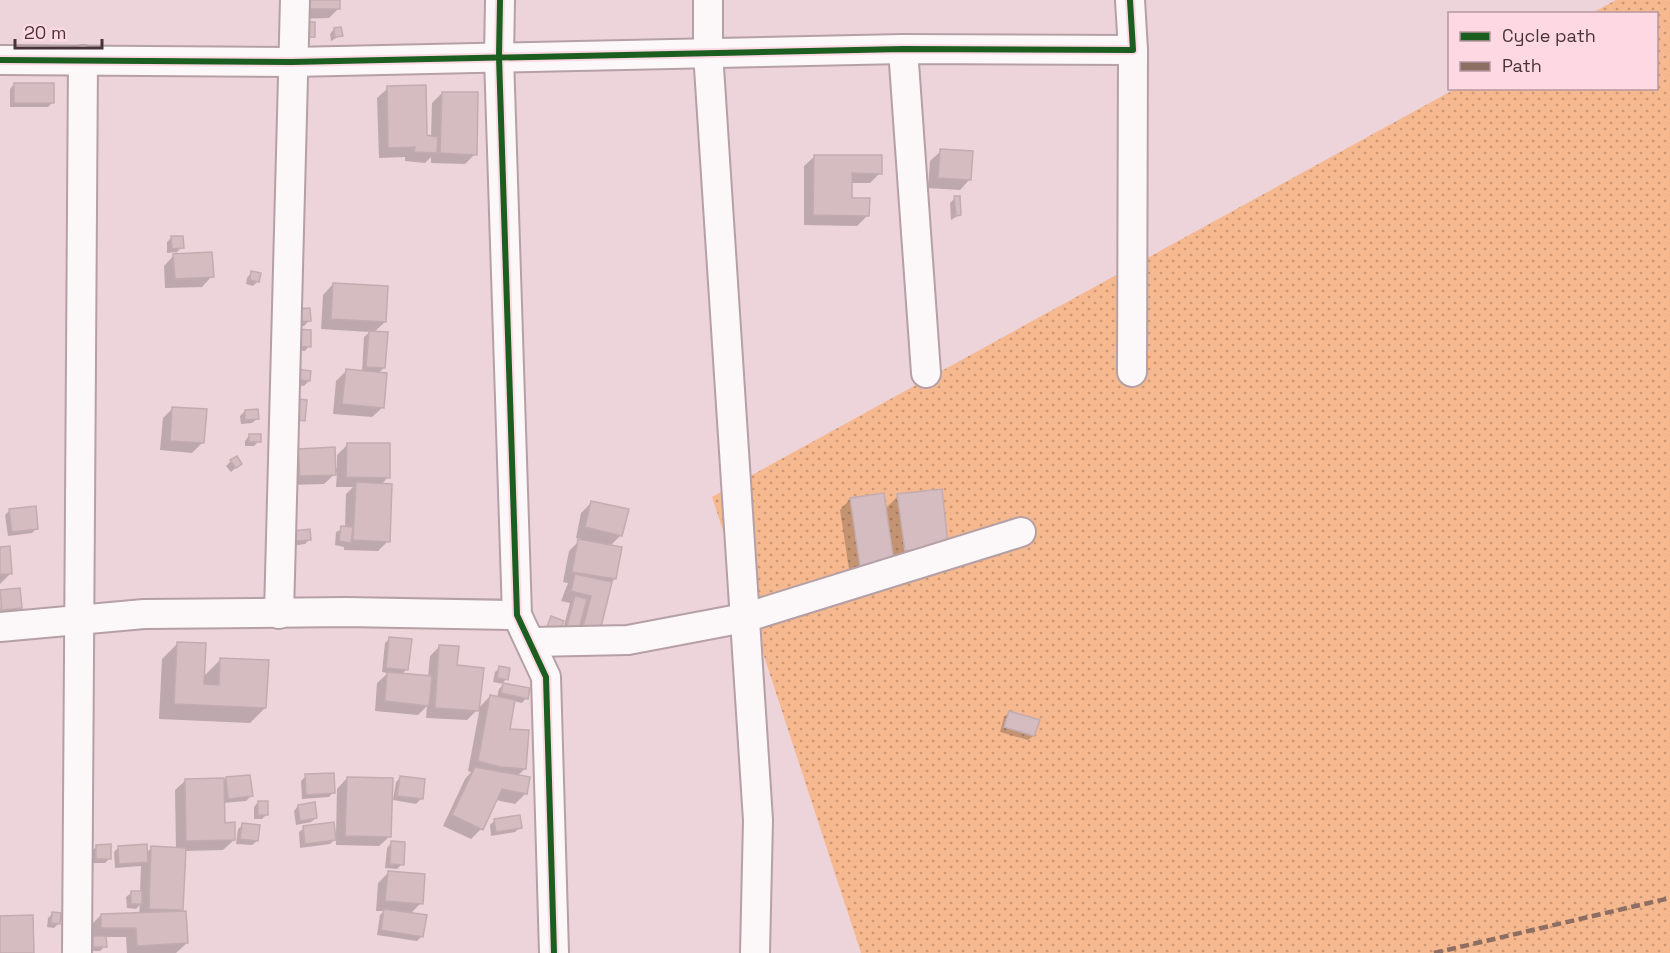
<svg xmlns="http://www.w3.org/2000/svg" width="1670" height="953" viewBox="0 0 1670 953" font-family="'Space Grotesk',sans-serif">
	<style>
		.grass { fill: url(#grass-dots) }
		.shadow { fill: #0003 }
		.building { fill: #d4bcc0; stroke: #c3acb0; stroke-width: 1.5 }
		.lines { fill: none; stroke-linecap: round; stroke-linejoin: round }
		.minor-casing { stroke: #b5a0a6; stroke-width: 32 }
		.minor { stroke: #fcf8f9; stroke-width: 28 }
		.quiet { stroke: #8d6e63; stroke-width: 4.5; stroke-dasharray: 9 4.5; stroke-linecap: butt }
		.cycleway-casing { stroke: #fed9e4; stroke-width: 10 }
		.cycleway { stroke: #1b5e20; stroke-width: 6 }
	</style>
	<defs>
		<pattern id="grass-dots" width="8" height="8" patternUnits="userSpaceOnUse" patternTransform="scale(1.5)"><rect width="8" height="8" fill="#f6b88f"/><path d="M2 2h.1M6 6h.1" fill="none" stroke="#c99676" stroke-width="1.8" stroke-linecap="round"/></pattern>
	</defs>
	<rect width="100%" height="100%" fill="#edd3da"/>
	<polygon class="grass" points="1616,0 1670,0 1670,953 861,953 712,497 1455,89 1656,88 1656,14 1592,13"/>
	<g class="shadow">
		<polygon points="293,0 339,0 339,8 329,18 293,19"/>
		<polygon points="334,29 341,35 331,41 330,34"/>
		<polygon points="14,84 53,102 48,107 10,107 10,89"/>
		<polygon points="388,88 425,137 431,137 432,103 442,93 475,154 465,164 431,163 431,157 425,163 405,161 405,157 379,158 377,98"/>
		<polygon points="941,151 970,179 960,190 928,188 930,161"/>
		<polygon points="815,156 880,173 870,183 850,183 850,199 867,216 857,226 804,225 804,166"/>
		<polygon points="955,198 959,215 951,220 950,203"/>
		<polygon points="172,237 182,247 174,255 212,276 202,287 165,288 164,266 177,252 167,253 167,242"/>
		<polygon points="251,273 258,281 253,286 246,284 247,278"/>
		<polygon points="333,284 385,322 374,332 384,368 377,374 383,407 372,417 333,414 336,381 346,371 362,372 364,337 370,332 321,329 323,295"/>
		<polygon points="287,315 309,321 304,326 288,326"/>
		<polygon points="291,335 309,346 305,351 291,350"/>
		<polygon points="290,376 309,381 304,386 289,384"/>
		<polygon points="173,408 202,443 192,453 160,450 163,418"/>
		<polygon points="245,411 257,419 252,423 241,424 240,416"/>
		<polygon points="249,436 259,441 254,446 245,446 245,441"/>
		<polygon points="347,445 388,477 381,485 388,541 378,551 344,550 344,547 335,545 336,532 345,528 346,494 353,487 336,487 337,472 324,484 290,485 289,461 299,450 337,468 337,455"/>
		<polygon points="231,461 240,464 231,472 226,466"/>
		<polygon points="898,496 947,545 850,576 840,510 850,499 885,509"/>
		<polygon points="592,502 621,535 610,546 615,579 611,583 597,638 561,637 570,603 561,601 568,583 563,582 569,551 581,539 576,538 581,513"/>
		<polygon points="10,510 37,528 32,533 8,536 5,515"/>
		<polygon points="289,537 310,539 305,544 291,546"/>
		<polygon points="0,548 11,573 0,584"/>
		<polygon points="1,591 20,608 15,612 0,614"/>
		<polygon points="390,638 407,669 402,674 428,677 430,656 440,646 455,666 478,709 490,696 497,698 499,689 504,684 493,682 495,672 500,668 506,679 502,684 528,689 526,698 522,703 514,701 509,730 525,769 517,776 525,794 515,804 496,800 481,829 471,839 443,826 465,779 471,772 468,771 480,707 467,720 426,718 427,706 418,715 375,711 377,683 388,673 382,672 385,643"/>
		<polygon points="177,644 203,677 221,659 265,708 250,723 159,719 162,659"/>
		<polygon points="1009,713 1033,736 1028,740 1000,732 1004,717"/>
		<polygon points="306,776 334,792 329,797 302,799 301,781"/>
		<polygon points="401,777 421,799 416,804 393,800 396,782"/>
		<polygon points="347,778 390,836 379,846 336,845 336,838 330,844 300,848 299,832 304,828 336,835 337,789"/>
		<polygon points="226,779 251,796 246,801 223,803 224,824 234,840 223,850 184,851 182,909 178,913 187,943 176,953 127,953 126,937 105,937 105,946 100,951 89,951 88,942 94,937 91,937 91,925 101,915 139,914 140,905 136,909 127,908 126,897 131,893 140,892 141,866 115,868 114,852 119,847 146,853 152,848 176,849 175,790 186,780"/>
		<polygon points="258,802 267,814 262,819 254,819 254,807"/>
		<polygon points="298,806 316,818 311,822 296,825 294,811"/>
		<polygon points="495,820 520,827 515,832 491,836 490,825"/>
		<polygon points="243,825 257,841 252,845 236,844 238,829"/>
		<polygon points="391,843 402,864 397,869 385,868 387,848"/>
		<polygon points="97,846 110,858 105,863 92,863 92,851"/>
		<polygon points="388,873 421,903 410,914 422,936 417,941 377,935 380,915 384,911 376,911 378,883"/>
		<polygon points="53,913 59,923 54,928 47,927 48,918"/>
	</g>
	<g class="building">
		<rect x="303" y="0" width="37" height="9"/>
		<polygon points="300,22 315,22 315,37 301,38"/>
		<polygon points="341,27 343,36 335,37 334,28"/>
		<rect x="14" y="83" width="40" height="20"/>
		<polygon points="426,85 427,135 438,137 437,153 414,152 415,147 388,148 387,86"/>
		<polygon points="442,92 478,92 477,155 440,153"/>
		<polygon points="940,149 973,151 971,180 938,178"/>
		<polygon points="814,155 882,155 882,174 852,173 852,198 870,198 869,216 813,215"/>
		<polygon points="954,196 960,196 961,215 956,216"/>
		<polygon points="171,236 183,236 184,248 172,249"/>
		<polygon points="212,252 214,277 175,279 173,254"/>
		<polygon points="251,271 261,273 259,282 250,280"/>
		<polygon points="333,283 388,286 386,322 331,319"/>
		<polygon points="310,308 311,321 292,322 291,309"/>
		<polygon points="295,329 311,330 311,347 295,346"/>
		<polygon points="369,331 388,332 385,368 366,367"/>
		<polygon points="294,369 311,371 310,381 293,379"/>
		<polygon points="346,369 387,373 384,408 342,404"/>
		<polygon points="289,398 307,400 305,421 288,419"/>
		<polygon points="172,407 207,409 204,443 170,441"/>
		<polygon points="258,409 259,419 245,420 245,410"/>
		<rect x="249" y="434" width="12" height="8"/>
		<polygon points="347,443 390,443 390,478 346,477"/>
		<polygon points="335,447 336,475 300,476 298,449"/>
		<polygon points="237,456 242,464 236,468 230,460"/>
		<polygon points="356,482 392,484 390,542 353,540"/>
		<polygon points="942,489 948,545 905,551 897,494"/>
		<polygon points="884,493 894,562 860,567 850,498"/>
		<polygon points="591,501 629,509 622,536 585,527"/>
		<polygon points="36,506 38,529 12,532 9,509"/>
		<polygon points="341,526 353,527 351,543 339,541"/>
		<polygon points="310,529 311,540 295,541 293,531"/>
		<polygon points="578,539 622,547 616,579 572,572"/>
		<polygon points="10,546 12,574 0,574 0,547"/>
		<polygon points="575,574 612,582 598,639 581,635 591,596 571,591"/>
		<polygon points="20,588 22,608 2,610 0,590"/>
		<polygon points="575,596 587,599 577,636 565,633"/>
		<polygon points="551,616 564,621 558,634 546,629"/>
		<polygon points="389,637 412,639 408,670 386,668"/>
		<polygon points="177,642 206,643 204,684 219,685 220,658 269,660 266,708 174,704"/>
		<polygon points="439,645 459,646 457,665 484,668 479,711 435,708"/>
		<polygon points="499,666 510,668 508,680 497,678"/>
		<polygon points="387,672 432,676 429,706 385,701"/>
		<polygon points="503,683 530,688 528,699 501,693"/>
		<polygon points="490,695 515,700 510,729 529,730 526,769 500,767 478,761"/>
		<polygon points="1009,711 1040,720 1034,736 1004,727"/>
		<polygon points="475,767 530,777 527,794 502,789 483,830 452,815"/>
		<polygon points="334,773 335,793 306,795 305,774"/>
		<polygon points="250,775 253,796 228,799 226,777"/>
		<polygon points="400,776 425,779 423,799 397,796"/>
		<polygon points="347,777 393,778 391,837 345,836"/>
		<polygon points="224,778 225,823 235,822 235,840 186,841 185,779"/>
		<rect x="258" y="801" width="10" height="14"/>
		<polygon points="315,802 317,818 300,821 298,805"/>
		<polygon points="520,815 522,828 496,832 494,819"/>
		<polygon points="334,822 336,840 305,844 303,826"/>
		<polygon points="242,823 260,825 258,841 240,839"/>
		<polygon points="391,841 405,842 404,865 390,864"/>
		<polygon points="111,844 111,859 96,859 96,845"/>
		<polygon points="147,844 148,862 119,864 118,846"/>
		<polygon points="151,846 186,848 183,910 149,909"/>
		<polygon points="388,871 425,874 423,904 385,901"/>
		<rect x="131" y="891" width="11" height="13"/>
		<polygon points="384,909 427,915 423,937 381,930"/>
		<polygon points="186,911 188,943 137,946 136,928 101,928 101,914"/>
		<polygon points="52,912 61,913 60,924 51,923"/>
		<polygon points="33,915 34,953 0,953 0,916"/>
		<polygon points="93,936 106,936 107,947 93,947"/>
	</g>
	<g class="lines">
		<g class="minor-casing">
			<g id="minor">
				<polyline points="500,0 499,57 517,615 546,677 554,953"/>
				<polyline points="708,0 708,52 758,820 755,953"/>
				<polyline points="903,49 926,373"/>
				<polyline points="0,60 292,62 903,49 1133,50 1130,0"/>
				<polyline points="1132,372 1133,50"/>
				<polyline points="279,614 295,0"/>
				<polyline points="0,627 144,614 346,612 517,615"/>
				<polyline points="532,642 628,640 744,618 1021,532"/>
				<polyline points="77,953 83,60"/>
			</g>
		</g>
		<use href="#minor" class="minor"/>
		<polyline class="quiet" points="1434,953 1670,898"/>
		<g class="cycleway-casing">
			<g id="cycleway">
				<polyline points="500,0 499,57 517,615 546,677 554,953"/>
				<polyline points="0,60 292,62 903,49 1133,50 1130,0"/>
			</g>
		</g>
		<use href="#cycleway" class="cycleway"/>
	</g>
	<rect x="1448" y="12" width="210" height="78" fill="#fed9e4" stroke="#b696a0" stroke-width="1.5"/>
	<rect x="1460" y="32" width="30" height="9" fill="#1b5e20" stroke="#b696a0" stroke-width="1.5"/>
	<text x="1502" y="42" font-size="18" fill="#493239">Cycle path</text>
	<rect x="1460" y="62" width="30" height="9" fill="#8d6e63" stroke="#b696a0" stroke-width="1.5"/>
	<text x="1502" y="72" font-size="18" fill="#493239">Path</text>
	<path d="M15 39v9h87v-9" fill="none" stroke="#493239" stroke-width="3"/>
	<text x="24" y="39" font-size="18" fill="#493239" stroke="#fed9e4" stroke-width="4.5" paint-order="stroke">20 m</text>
</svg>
